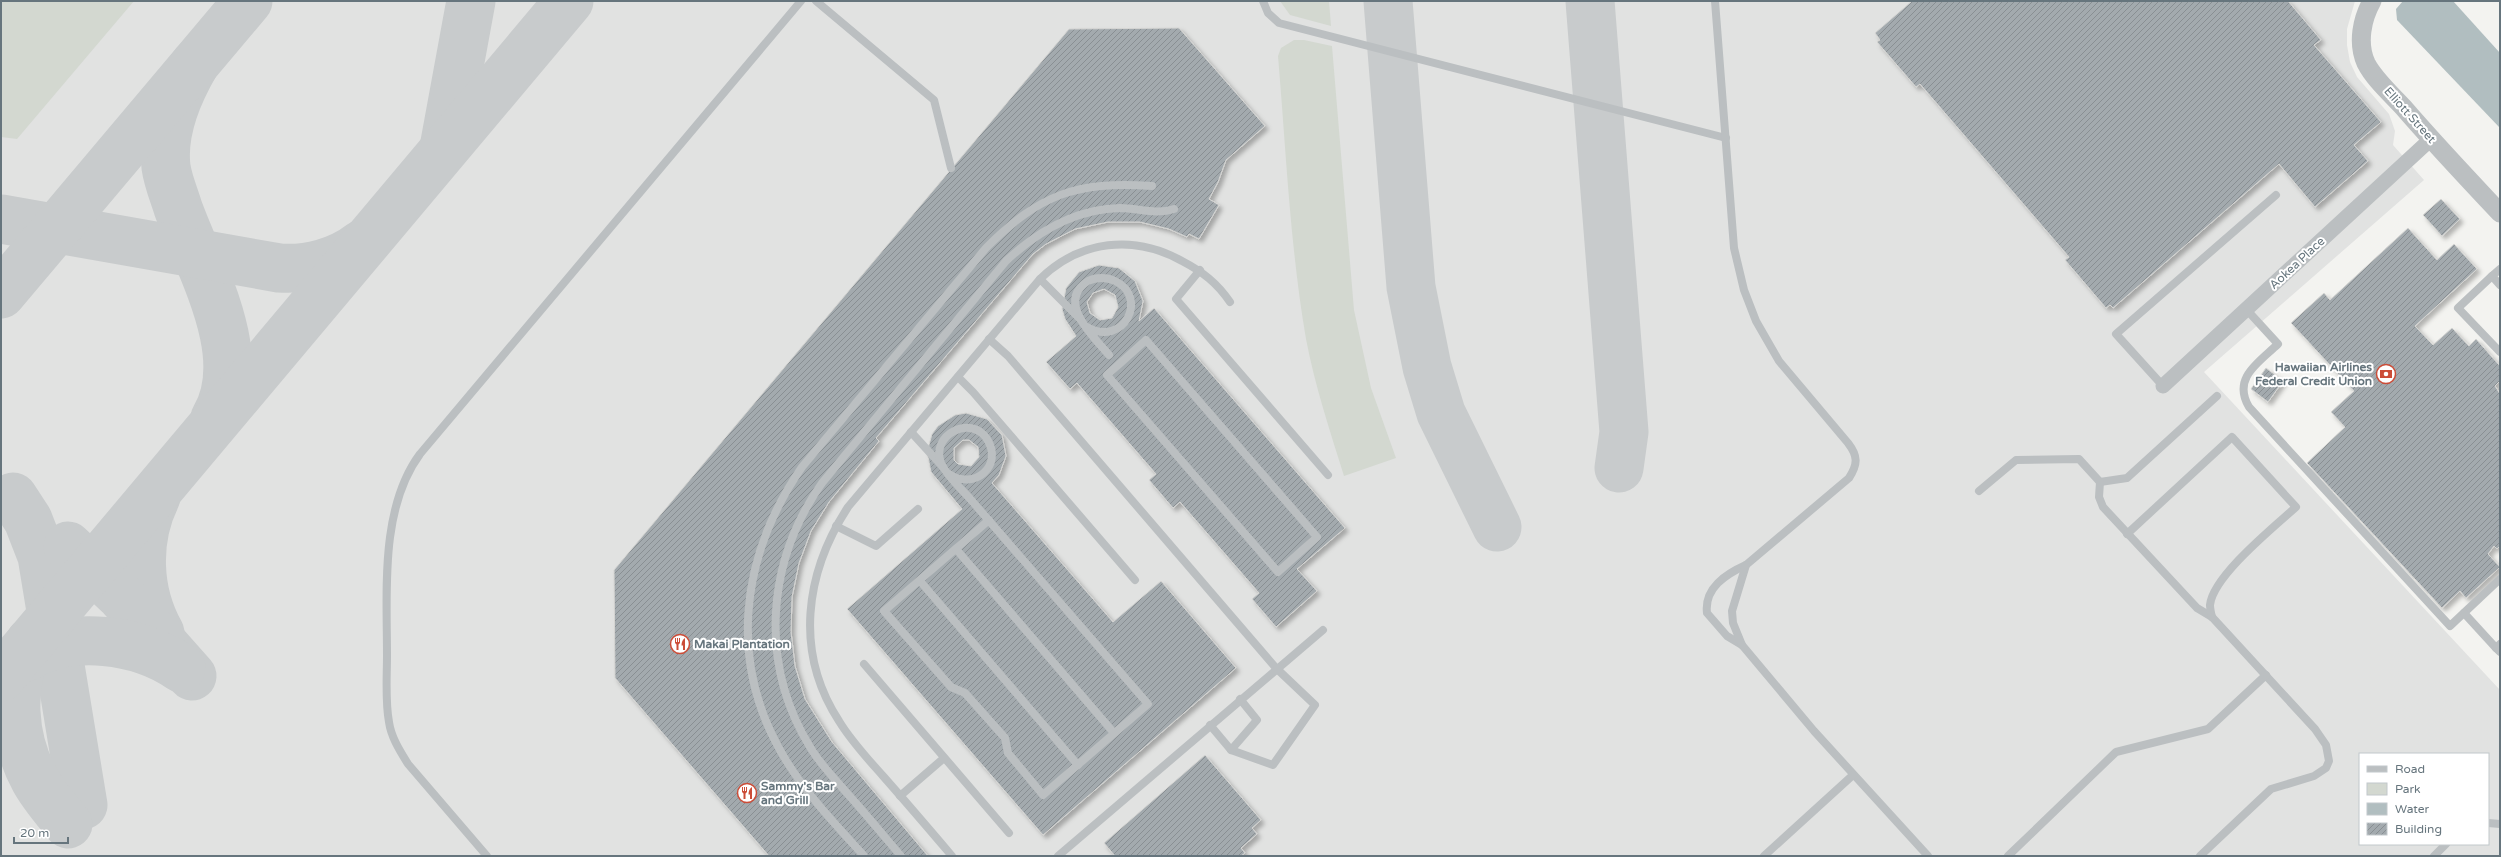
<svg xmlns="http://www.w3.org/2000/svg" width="2501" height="857" viewBox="0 0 2501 857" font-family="'Varela Round',sans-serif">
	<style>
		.built { fill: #e1e2e1; fill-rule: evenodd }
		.green { fill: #d3d8d0 }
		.water { fill: #b1bec0 }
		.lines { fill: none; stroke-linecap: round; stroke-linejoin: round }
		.taxiway { stroke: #c8cbcc; stroke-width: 49 }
		.building { fill: url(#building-hatch); stroke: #d5d5d3; fill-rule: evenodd; filter: url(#shadow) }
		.service { stroke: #bbbfc1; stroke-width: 8 }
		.minor { stroke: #bbbfc1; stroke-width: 15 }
		.tertiary { stroke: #bbbfc1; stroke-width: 19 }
		.service-bridge { stroke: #bbbfc1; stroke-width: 8 }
		.labels { text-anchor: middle; stroke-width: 4; stroke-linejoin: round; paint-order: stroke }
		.street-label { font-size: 12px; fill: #66757d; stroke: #fff }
		.poi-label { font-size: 12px; font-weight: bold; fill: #66757d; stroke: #fff; text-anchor: start }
	</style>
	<defs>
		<pattern id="building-hatch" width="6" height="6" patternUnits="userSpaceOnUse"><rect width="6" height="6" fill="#a3aaae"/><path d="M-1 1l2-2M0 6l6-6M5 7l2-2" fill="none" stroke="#898f93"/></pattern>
		<filter id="shadow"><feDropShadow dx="3.5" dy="3.5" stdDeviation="2" flood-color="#0004"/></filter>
	</defs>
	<rect width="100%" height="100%" fill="#f3f3f0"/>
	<path class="built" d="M 1,1 L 2355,1 L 2347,29 L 2347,45 L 2350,62 L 2357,77 L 2389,114 L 2395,131 L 2393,145 L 2424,180 L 2204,372 L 2500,690 L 2500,856 L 1,856 ZM 2360,754 L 2488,754 L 2488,844 L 2360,844 Z"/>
	<g class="green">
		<polygon points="1,1 134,1 17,139 1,137"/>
		<polygon points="1280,1 1329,1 1331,26 1290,15"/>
		<path d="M 1294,40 L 1304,40 L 1332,46 L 1354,310 L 1371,388 L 1396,458 L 1344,476 C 1330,431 1315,386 1306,339 C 1290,246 1286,150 1278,56 L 1281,48 Z"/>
	</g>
	<polygon class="water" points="2403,1 2453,1 2500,53 2500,128 2397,20 2396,9"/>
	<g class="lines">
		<g class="taxiway">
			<polyline points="1388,1 1411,287 1427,367 1441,413 1497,527"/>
			<polyline points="1590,1 1624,432 1619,468"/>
			<path d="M 195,64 C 177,95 162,131 166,167 C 168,181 174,195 178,208 C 200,269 252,356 215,418"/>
			<polyline points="444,148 471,1"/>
			<path d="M 1,219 L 279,268 C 308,270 339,262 362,244"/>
			<polyline points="1,294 248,1"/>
			<polyline points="13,497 28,520 42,556 83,805"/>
			<path d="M 156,497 C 135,540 137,592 160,633"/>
			<polyline points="68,546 121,596 192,676"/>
			<path d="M 30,642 C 9,686 12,738 35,780 C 44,796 56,810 68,824"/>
			<path d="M 26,657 C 71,630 139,639 181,668"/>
			<polyline points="1,677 569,1"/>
		</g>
	</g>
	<g class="building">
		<polygon points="1912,1 2288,1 2321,40 2314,45 2381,122 2354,145 2368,161 2315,207 2279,164 2113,308 2110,305 2106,308 2065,260 2069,257 1920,84 1916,87 1877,42 1880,40 1875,33"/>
		<polygon points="1179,28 1265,126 1226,160 1218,182 1209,199 1219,205 1199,239 1189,234 1187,237 1169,229 1140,222 1108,222 1075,229 1046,244 1033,254 876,438 879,441 829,502 811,531 799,563 792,597 791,632 795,666 805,699 832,742 928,856 769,856 615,678 614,570 1069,29"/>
		<polygon points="2441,199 2460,219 2442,236 2423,215"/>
		<polygon points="2408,228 2437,260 2454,244 2477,269 2415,326 2433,345 2452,328 2469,346 2476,339 2500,366 2500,381 2495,386 2500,394 2500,546 2497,549 2494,546 2488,554 2500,567 2466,598 2460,591 2442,608 2307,463 2345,427 2331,412 2354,391 2291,323 2324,293 2330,300"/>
		<path d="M 1099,265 L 1119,268 L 1135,281 L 1143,301 L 1139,321 L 1154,308 L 1345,528 L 1297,569 L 1317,591 L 1276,627 L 1252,599 L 1259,593 L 1180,502 L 1173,508 L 1149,480 L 1156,474 L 1077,383 L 1070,389 L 1046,362 L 1076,336 L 1065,319 L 1062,309 L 1066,288 L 1079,272 ZM 1104,289 L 1115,295 L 1118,307 L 1112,318 L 1100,320 L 1090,313 L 1087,302 L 1093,293 Z"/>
		<polygon points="2266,368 2283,381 2268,402 2251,389"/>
		<path d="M 966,413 L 987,419 L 1002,435 L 1006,456 L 999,475 L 992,483 L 1113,622 L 1161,581 L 1236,668 L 1043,835 L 847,609 L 962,509 L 931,472 L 927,452 L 932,434 L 938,426 L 955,415 ZM 963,440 L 969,440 L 978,447 L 979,457 L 971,466 L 958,464 L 954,460 L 954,448 Z"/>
		<polygon points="1205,755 1261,820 1252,828 1257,834 1241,848 1245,853 1241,856 1115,856 1104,843"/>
	</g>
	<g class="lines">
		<g class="service">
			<polyline points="816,1 934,100 951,168"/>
			<polyline points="1263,1 1268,13 1279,23 1726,138"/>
			<path d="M 1715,1 L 1734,248 L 1744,290 L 1756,321 L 1779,361 L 1848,443 C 1858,456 1858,464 1849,478 L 1746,565 C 1726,574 1704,588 1707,613 L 1727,636 L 1742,645 L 1814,731 L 1928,856"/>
			<polyline points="2500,269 2492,276 2500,285"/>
			<polyline points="1200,270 1176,299 1328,475"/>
			<polyline points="2492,276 2458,308 2500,352"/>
			<polyline points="1040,279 1081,320"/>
			<path d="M 2246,309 L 2278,344 C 2258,363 2232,378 2249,407 L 2450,626 L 2500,579"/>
			<polyline points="989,339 1008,356 1276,668 1315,705 1273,765 1231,750 1210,725"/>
			<polygon points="1146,340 1317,537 1278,572 1107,375"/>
			<polyline points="958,377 973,392 1135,580"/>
			<polyline points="2163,386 2116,334 2276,195"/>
			<polyline points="911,432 943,467"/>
			<polyline points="2100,482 2127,478 2217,396"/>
			<polyline points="1979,491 2016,460 2079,459 2100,482 2099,497 2103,507 2197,608 2212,617 2315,729 2326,745 2329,761 2326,768 2314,776 2271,789 2200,856"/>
			<polyline points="972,501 1148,704 1043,795 1008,753 1005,738 965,693 951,687 884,611 989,520"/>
			<polyline points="836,526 876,546 918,509"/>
			<path d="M 2127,534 L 2232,437 L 2296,507 C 2274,527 2213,576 2210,605 C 2210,609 2211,613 2212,617"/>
			<polyline points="956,549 1114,733"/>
			<polyline points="920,581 1078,765"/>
			<polyline points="2464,613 2496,648"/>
			<polyline points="2500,644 2496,648 2500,652"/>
			<polyline points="1742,645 1733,623 1732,611 1746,565"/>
			<polyline points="864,664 1009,833"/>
			<polyline points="1231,750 1257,720 1240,699"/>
			<polyline points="900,796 944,758"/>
			<polyline points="2488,823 2500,824"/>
			<path d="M 487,856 L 408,764 C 400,751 391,737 389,722 C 385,701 387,677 387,655 C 387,591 380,508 420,454 L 801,1"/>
			<path d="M 864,856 C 837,826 808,796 787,762 C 727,666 739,558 802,467 L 986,248 C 1040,194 1076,181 1152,186"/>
			<path d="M 901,856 C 883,835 865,813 846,792 C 834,778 820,764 810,747 C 759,664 766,562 822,483 L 1006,261 C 1038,231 1075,209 1120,208 C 1138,208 1156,215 1174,209"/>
			<path d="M 952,856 C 929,829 906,802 883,776 C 867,758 851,741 839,721 C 794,652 805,573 848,507 L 1040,279 C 1080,240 1134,234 1182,261 C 1203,272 1217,283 1230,302"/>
			<polyline points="1058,856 1323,630"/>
			<polyline points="1764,856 1853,775"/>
			<polyline points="2008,856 2116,752 2208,729 2266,675"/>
			<polyline points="2434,856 2446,844"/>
		</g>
		<polyline class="minor" points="2163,386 2431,139"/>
		<path class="tertiary" d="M 2372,1 C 2362,19 2357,43 2366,63 C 2374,79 2391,94 2403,107 C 2434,143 2467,178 2500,213"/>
		<g class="service-bridge">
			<path d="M 1087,327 C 1124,348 1149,297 1115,281 C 1107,277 1096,277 1088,281 C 1055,302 1094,337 1109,355"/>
			<path d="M 949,474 C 974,491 1004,466 987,439 C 971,414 930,435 941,463 C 947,477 962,489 972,501"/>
		</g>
	</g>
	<defs>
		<g id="bank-ring" transform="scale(1)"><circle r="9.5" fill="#fff" stroke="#cc4d38" stroke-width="1.5"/><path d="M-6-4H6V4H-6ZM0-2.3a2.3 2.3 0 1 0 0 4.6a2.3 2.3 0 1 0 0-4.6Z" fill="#cc4d38"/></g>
		<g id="restaurant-ring" transform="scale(1)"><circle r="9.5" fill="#fff" stroke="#cc4d38" stroke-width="1.5"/><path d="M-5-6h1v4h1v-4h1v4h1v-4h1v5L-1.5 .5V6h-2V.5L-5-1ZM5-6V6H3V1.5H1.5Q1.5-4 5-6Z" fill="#cc4d38"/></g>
	</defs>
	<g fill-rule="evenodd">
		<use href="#bank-ring" x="2386" y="374"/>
		<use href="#restaurant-ring" x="680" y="644"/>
		<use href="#restaurant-ring" x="747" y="793"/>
	</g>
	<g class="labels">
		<g class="street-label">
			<text transform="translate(2410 115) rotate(48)" y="4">Elliott Street</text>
			<text transform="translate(2297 263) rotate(-43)" y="4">Aokea Place</text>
		</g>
		<g class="poi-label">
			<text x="2372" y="371" text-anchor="end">Hawaiian Airlines<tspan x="2372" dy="14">Federal Credit Union</tspan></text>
			<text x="694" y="648">Makai Plantation</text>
			<text x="761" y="790">Sammy's Bar<tspan x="761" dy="14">and Grill</tspan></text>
		</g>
	</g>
	<rect width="2501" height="857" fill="none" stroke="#66757d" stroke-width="4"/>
	<rect x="2359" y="753" width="130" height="92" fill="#ffffff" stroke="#c2c8cb"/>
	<rect x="2367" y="766" width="20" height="6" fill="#bbbfc1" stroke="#c2c8cb"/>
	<text x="2395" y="773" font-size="12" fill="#66757d">Road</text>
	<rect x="2367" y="783" width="20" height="12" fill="#d3d8d0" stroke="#c2c8cb"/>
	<text x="2395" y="793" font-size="12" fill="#66757d">Park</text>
	<rect x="2367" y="803" width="20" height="12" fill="#b1bec0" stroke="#c2c8cb"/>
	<text x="2395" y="813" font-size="12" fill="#66757d">Water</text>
	<rect x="2367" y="823" width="20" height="12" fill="url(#building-hatch)" stroke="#c2c8cb"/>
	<text x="2395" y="833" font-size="12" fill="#66757d">Building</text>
	<path d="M14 837v6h54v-6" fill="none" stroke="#66757d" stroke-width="2"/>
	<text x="20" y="837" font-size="12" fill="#66757d" stroke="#ffffff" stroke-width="3" paint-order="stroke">20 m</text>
</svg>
